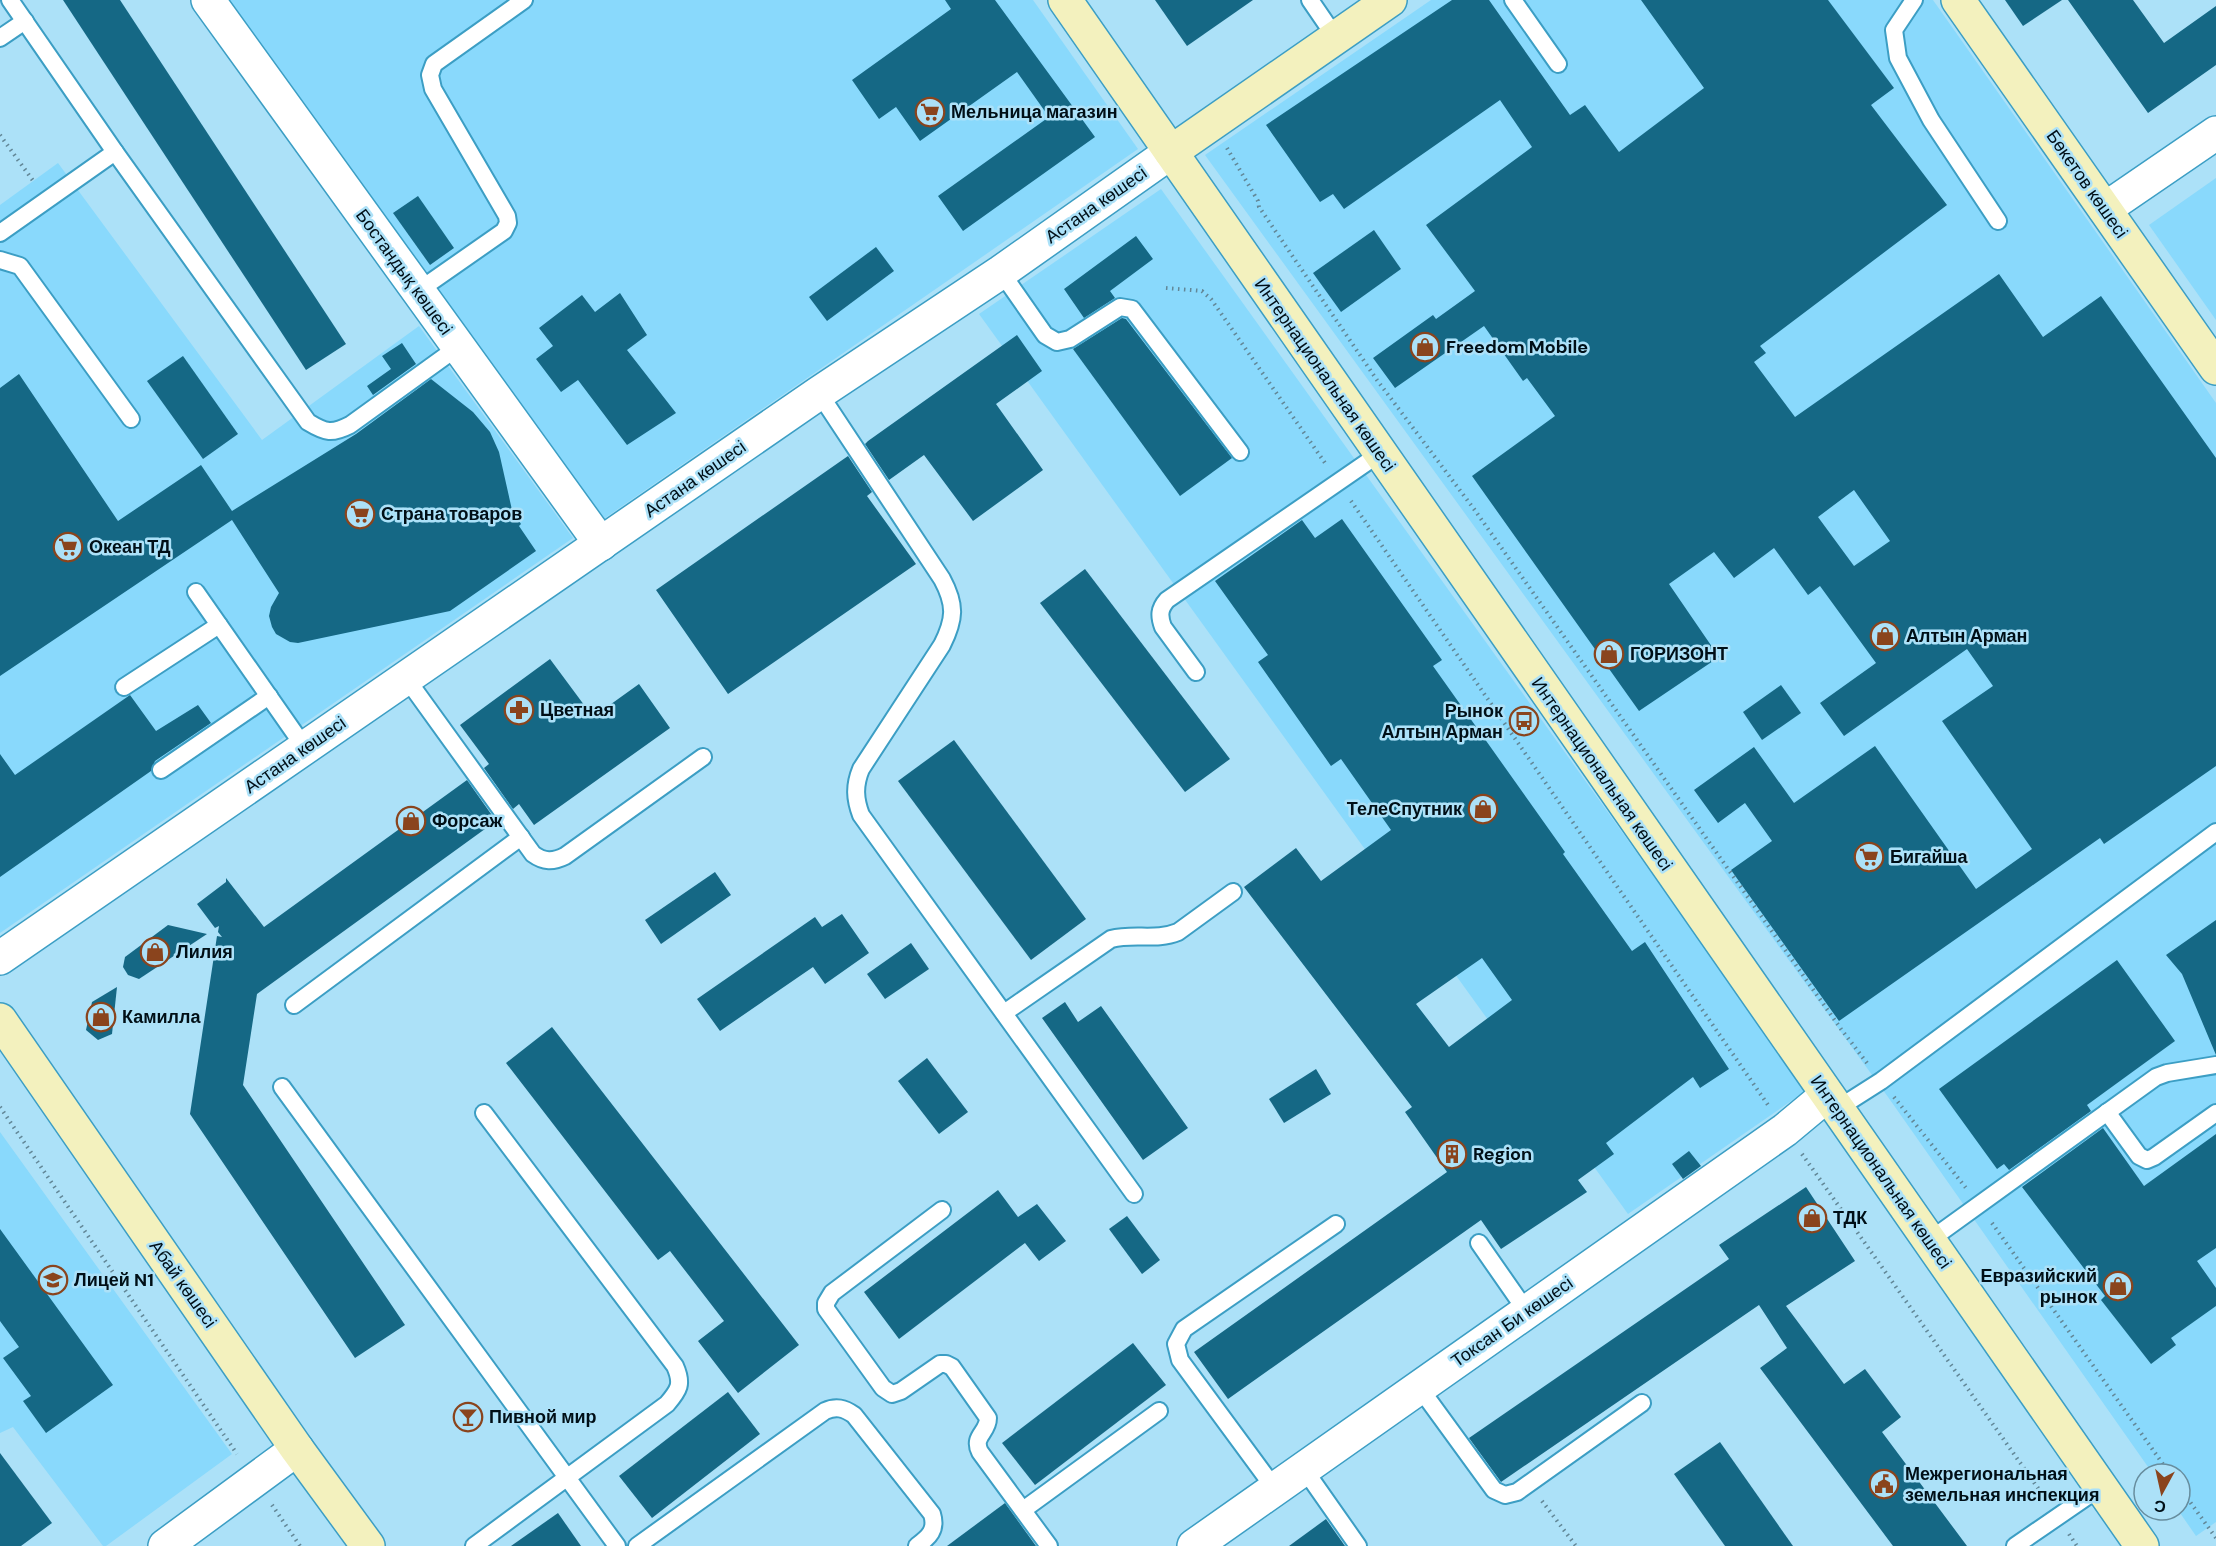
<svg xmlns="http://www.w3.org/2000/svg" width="2216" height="1546" viewBox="0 0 2216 1546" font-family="'DM Sans',sans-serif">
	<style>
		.built { fill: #89d9fc }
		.building { fill: #156885; fill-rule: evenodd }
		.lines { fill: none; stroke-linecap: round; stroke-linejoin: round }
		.lane-casing { stroke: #3c9ec4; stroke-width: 20 }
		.street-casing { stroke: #3c9ec4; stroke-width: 36 }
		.secondary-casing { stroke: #3c9ec4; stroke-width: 36 }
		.path { stroke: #628797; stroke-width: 4; stroke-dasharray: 1.5 4.5; stroke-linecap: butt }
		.lane { stroke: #fff; stroke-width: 16 }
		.street { stroke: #fff; stroke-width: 33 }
		.secondary { stroke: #f3f1be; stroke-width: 33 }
		.labels { text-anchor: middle; stroke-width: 5; stroke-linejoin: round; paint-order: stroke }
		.poi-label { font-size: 18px; font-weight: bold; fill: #000f17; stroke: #ace1f8; text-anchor: start }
		.street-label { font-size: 18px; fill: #000f17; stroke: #ace1f8 }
	</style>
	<rect width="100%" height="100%" fill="#ace1f8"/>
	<g class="built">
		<polygon points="226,0 1033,0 1138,149 602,520"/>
		<polygon points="1431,0 1933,0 2216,403 2216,1522 2196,1536 2178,1510 2180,1510 2180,1474 2153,1474 1888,1097 1205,155"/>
		<polygon points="58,163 262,440 419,326 573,538 0,933 0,205"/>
		<polygon points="2216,178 2216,320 2149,225"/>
		<polygon points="1161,189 1807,1090 1628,1214 979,314"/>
		<polygon points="0,1132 232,1454 106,1546 103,1546 13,1427 0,1433"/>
	</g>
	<g class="building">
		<polygon points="63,0 120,0 346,344 306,370"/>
		<polygon points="945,0 995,0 1095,137 963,231 938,196 1049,117 1017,72 920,141 896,107 879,119 852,80 951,9"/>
		<polygon points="1155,0 1253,0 1187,46"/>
		<path d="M 1452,0 L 1489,0 L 1570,115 L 1585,105 L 1619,152 L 1704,88 L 1641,0 L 1828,0 L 1894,88 L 1871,105 L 1947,205 L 1760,346 L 1766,353 L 1754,362 L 1795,417 L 1999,274 L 2043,337 L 2101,296 L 2216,458 L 2216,766 L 2104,844 L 2100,838 L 1839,1021 L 1731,870 L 1772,841 L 1745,803 L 1718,823 L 1694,790 L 1754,747 L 1794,803 L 1875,746 L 1976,889 L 2032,849 L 1942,721 L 1993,686 L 1967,649 L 1844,736 L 1820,703 L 1876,663 L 1820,586 L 1808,595 L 1774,548 L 1734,578 L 1714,552 L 1669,584 L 1719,657 L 1639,711 L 1472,476 L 1555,416 L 1527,378 L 1523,381 L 1484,326 L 1395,388 L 1373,358 L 1433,315 L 1436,319 L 1475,291 L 1426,225 L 1532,147 L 1500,100 L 1344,209 L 1333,194 L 1320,202 L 1266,125 ZM 1854,490 L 1890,541 L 1854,566 L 1818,517 Z"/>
		<polygon points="2005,0 2062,0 2023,26"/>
		<polygon points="2068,0 2133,0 2164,43 2216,6 2216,65 2148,113"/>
		<polygon points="418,196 454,248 430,265 393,213"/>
		<polygon points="1374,230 1401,269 1341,312 1313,273"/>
		<polygon points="1136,236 1153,259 1110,291 1115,298 1084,318 1064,289"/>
		<polygon points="876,247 894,271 827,321 809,297"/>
		<polygon points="620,293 647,335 627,350 676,413 627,445 578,380 561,392 536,359 553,346 539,328 582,295 595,312"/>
		<polygon points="1122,318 1126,319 1232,458 1180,496 1073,349"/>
		<polygon points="1017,335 1042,371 996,404 1043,470 973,521 924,455 889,480 865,444 868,441"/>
		<polygon points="402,343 416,364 373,395 367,386 391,369 382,356"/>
		<polygon points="183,356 238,434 203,459 147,381"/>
		<polygon points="19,374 118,521 201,465 232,511 356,434 431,379 473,412 490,432 499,452 512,510 521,524 519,526 536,551 450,611 298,643 290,642 276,634 272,627 269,616 271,607 279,593 232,520 0,676 0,388"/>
		<polygon points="848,456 872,492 867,496 916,564 728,694 656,590"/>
		<path d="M 1342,519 L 1442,660 L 1433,666 L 1565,852 L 1563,854 L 1632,951 L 1645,942 L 1729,1069 L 1700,1088 L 1693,1077 L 1606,1143 L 1614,1154 L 1578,1180 L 1587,1192 L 1501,1249 L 1481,1220 L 1228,1399 L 1194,1352 L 1447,1172 L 1405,1112 L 1412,1107 L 1244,887 L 1296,848 L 1321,881 L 1391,830 L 1341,759 L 1331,766 L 1258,662 L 1268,655 L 1215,581 L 1302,520 L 1315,538 ZM 1482,958 L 1512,1000 L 1449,1047 L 1416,1004 Z"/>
		<polygon points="1085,569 1230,759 1185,792 1040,603"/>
		<polygon points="550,659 593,717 639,684 670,728 534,825 519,804 513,809 484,768 489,764 460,725"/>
		<polygon points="1781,685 1801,713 1762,740 1743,712"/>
		<polygon points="130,695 156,731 198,705 211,723 155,761 151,771 0,877 0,754 15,775"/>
		<polygon points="954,740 1086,919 1031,960 898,781"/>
		<polygon points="467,780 496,821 257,994 243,1085 405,1325 355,1358 190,1114 217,936 222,937 218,932 219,926 215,928 197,904 226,882 226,878 264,927"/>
		<polygon points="715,872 731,895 661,944 645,920"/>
		<polygon points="842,914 869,953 825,984 813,967 720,1031 697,999 815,917 822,927"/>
		<polygon points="2216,920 2216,1055 2182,974 2166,955"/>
		<polygon points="168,925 207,934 139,979 128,975 123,967 125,957"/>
		<polygon points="911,943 929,969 885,999 867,974"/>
		<polygon points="2117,960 2175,1041 2087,1105 2091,1111 2009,1170 2004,1164 1997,1169 1939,1089"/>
		<polygon points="117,987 112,1034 98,1040 86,1030 92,1002"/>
		<polygon points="1065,1002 1078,1022 1101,1006 1188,1128 1143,1160 1042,1018"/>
		<polygon points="552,1027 799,1345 738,1393 698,1341 724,1321 670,1251 658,1260 506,1063"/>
		<polygon points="927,1058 968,1112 939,1134 898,1081"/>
		<polygon points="1316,1069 1331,1094 1284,1123 1269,1099"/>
		<polygon points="2103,1128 2144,1186 2216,1134 2216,1248 2197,1261 2216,1288 2216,1306 2171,1338 2176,1345 2151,1364 2101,1300 2105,1296 2022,1187"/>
		<polygon points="1689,1151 1701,1166 1683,1179 1672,1164"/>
		<polygon points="1806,1187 1855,1261 1786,1306 1844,1384 1865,1369 1901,1417 1882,1432 1967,1546 1893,1546 1760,1368 1787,1348 1759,1305 1501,1482 1469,1438 1729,1259 1719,1245"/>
		<polygon points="998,1190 1018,1217 1037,1204 1066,1241 1039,1261 1025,1243 899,1339 864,1292"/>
		<polygon points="1127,1216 1160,1260 1142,1274 1109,1229"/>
		<polygon points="0,1229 113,1385 46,1433 23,1401 31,1396 3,1358 19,1347 0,1321"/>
		<polygon points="1133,1343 1166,1385 1035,1485 1002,1443"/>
		<polygon points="728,1392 760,1434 652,1518 619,1476"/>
		<polygon points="1720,1442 1793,1546 1725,1546 1674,1474"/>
		<polygon points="0,1453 52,1523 21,1546 0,1546"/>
		<polygon points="1005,1503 1036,1546 947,1546"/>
		<polygon points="558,1513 581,1546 511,1546"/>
		<polygon points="1326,1519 1345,1546 1289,1546"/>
	</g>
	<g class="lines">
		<g class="lane-casing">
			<g id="lane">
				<path d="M 10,0 L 115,152 L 308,422 C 326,433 332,434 350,425 L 458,347"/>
				<polyline points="1310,0 1336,38"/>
				<polyline points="1513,0 1558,64"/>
				<polyline points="1914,0 1894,30 1898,58 1931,120 1998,221"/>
				<polyline points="0,38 25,21"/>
				<polyline points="0,233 115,152"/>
				<polyline points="0,260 20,266 131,419"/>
				<polyline points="1001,272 1045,335 1057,342 1070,339 1120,307 1132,309 1240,452"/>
				<polyline points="418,291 504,231 508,223 507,216 433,89 430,75 434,64 524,0"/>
				<path d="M 819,393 L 942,579 C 956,605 955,619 942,645 L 861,769 C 854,786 855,799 861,815 L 1134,1194"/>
				<polyline points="196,592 305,748"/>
				<path d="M 1196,672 L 1163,627 C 1159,616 1159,609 1167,600 L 1379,454"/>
				<path d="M 406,678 L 533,854 C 544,862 553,862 565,856 L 703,757"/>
				<polyline points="124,687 219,625"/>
				<polyline points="161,770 269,696"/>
				<polyline points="294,1005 521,837"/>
				<path d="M 1004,1013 L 1111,939 C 1134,933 1156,941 1178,932 L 1233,892"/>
				<polyline points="282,1087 617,1546"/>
				<polyline points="1837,1109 1881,1081 2216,832"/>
				<polyline points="2107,1112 2139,1156 2147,1160 2154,1157 2216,1113"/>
				<path d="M 942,1210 L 832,1293 L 826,1303 L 826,1309 L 883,1388 L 892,1394 L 901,1391 L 940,1364 L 946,1364 L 952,1367 L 988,1418 C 988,1433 972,1436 980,1452 L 1049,1546"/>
				<polyline points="1930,1240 2156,1077 2167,1073 2216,1065"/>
				<polyline points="1479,1243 1527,1312"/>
				<polyline points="1419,1387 1494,1490 1505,1495 1517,1492 1642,1403"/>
				<polyline points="1304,1469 1358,1546"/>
				<polyline points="1275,1489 1180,1360 1176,1344 1184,1329 1336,1224"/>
				<polyline points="1023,1510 1159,1411"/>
				<path d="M 474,1546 L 667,1404 C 679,1390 683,1384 675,1366 L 484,1113"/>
				<path d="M 637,1546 L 825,1411 C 836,1406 844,1408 854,1415 L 932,1514 C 937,1530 929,1537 917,1546"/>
				<polyline points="2015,1546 2101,1487"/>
			</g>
		</g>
		<g class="street-casing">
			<g id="street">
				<polyline points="208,0 601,544"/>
				<polyline points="2105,209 2216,133"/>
				<polyline points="0,958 819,393 1001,272 1171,152"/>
				<polyline points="165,1546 297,1449"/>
				<polyline points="1194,1546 1785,1130 1827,1095"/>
			</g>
		</g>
		<g class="secondary-casing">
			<g id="secondary">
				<polyline points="1065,0 2142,1546"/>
				<polyline points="1958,0 2216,368"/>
				<polyline points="1171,152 1390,0"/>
				<polyline points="0,1020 297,1449 368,1546"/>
			</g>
		</g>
		<g class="path">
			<polyline points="0,135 34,182"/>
			<polyline points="1227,148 1258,201 1259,207 1377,380 1474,509 1841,1029 1867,1063"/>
			<polyline points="1166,288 1202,291 1211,299 1325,463"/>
			<polyline points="1351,501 1768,1105"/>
			<polyline points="1894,1097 1966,1188"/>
			<polyline points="0,1107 237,1454"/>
			<polyline points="1802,1154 2045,1498"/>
			<polyline points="1992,1223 2170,1474"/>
			<polyline points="2180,1488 2216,1538"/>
			<polyline points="1542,1501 1576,1546"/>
			<polyline points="272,1505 300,1546"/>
			<polyline points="2069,1534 2077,1546"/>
		</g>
		<use href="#lane" class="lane"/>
		<use href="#street" class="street"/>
		<use href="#secondary" class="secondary"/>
	</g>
	<defs>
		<g id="supermarket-ring" transform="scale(1.5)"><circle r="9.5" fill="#ace1f8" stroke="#8a441d" stroke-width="1.5"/><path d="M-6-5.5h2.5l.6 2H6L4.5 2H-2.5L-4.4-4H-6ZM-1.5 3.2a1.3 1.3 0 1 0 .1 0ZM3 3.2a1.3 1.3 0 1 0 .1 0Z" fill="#8a441d"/></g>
		<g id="shop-ring" transform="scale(1.5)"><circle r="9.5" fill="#ace1f8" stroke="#8a441d" stroke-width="1.5"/><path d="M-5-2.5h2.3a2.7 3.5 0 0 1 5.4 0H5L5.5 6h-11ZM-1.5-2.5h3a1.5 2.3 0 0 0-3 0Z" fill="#8a441d"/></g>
		<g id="pharmacy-ring" transform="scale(1.5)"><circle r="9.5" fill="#ace1f8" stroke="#8a441d" stroke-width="1.5"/><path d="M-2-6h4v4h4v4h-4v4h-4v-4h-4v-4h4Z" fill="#8a441d"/></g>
		<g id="bus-ring" transform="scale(1.5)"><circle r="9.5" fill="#ace1f8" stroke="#8a441d" stroke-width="1.5"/><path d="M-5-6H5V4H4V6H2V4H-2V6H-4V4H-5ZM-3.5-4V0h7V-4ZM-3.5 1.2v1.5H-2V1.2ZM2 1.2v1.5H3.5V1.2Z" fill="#8a441d"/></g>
		<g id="building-ring" transform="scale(1.5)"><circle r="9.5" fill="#ace1f8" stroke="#8a441d" stroke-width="1.5"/><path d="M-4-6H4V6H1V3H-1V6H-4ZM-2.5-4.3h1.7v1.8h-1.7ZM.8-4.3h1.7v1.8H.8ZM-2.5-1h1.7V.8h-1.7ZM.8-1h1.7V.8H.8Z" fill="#8a441d"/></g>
		<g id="school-ring" transform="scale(1.5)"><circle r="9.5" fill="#ace1f8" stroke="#8a441d" stroke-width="1.5"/><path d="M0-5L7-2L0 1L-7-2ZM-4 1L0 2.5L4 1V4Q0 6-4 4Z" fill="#8a441d"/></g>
		<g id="bar-ring" transform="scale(1.5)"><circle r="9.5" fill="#ace1f8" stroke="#8a441d" stroke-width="1.5"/><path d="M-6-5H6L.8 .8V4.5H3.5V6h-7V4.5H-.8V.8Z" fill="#8a441d"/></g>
		<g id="civic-ring" transform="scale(1.5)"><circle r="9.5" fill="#ace1f8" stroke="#8a441d" stroke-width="1.5"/><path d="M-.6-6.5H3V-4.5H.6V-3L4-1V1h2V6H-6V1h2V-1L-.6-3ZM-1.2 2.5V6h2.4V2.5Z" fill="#8a441d"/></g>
	</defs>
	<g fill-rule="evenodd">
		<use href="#supermarket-ring" x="930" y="112"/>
		<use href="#shop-ring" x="1425" y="347"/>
		<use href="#supermarket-ring" x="360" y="514"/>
		<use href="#supermarket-ring" x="68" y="547"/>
		<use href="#shop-ring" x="1885" y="636"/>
		<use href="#shop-ring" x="1609" y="654"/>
		<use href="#pharmacy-ring" x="519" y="710"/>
		<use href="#bus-ring" x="1524" y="721"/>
		<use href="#shop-ring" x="1483" y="809"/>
		<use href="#shop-ring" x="411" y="821"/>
		<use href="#supermarket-ring" x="1869" y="857"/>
		<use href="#shop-ring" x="155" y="952"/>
		<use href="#shop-ring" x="101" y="1017"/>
		<use href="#building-ring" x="1452" y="1154"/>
		<use href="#shop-ring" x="1812" y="1218"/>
		<use href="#school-ring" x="53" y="1280"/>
		<use href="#shop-ring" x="2118" y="1286"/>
		<use href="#bar-ring" x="468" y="1417"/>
		<use href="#civic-ring" x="1884" y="1484"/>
	</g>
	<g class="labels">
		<g class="poi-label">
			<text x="951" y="118">Мельница магазин</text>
			<text x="1446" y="353">Freedom Mobile</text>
			<text x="381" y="520">Страна товаров</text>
			<text x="89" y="553">Океан ТД</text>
			<text x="1906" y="642">Алтын Арман</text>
			<text x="1630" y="660">ГОРИЗОНТ</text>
			<text x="540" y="716">Цветная</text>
			<text x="1503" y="717" text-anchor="end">Рынок<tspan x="1503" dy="21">Алтын Арман</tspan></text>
			<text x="1462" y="815" text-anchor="end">ТелеСпутник</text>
			<text x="432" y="827">Форсаж</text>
			<text x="1890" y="863">Бигайша</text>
			<text x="176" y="958">Лилия</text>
			<text x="122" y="1023">Камилла</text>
			<text x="1473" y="1160">Region</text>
			<text x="1833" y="1224">ТДК</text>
			<text x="2097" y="1282" text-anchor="end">Евразийский<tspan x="2097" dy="21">рынок</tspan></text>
			<text x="74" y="1286">Лицей N1</text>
			<text x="489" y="1423">Пивной мир</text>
			<text x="1905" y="1480">Межрегиональная<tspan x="1905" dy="21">земельная инспекция</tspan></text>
		</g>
		<g class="street-label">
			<text transform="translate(2087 184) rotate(55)" y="6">Бөкетов көшесі</text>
			<text transform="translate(1096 205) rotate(-35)" y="6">Астана көшесі</text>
			<text transform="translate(404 272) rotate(54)" y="6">Бостандық көшесі</text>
			<text transform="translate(1325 375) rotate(55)" y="6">Интернациональная көшесі</text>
			<text transform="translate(695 479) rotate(-35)" y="6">Астана көшесі</text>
			<text transform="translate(295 755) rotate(-35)" y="6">Астана көшесі</text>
			<text transform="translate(1602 774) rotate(55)" y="6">Интернациональная көшесі</text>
			<text transform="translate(1881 1172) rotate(55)" y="6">Интернациональная көшесі</text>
			<text transform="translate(183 1284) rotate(55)" y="6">Абай көшесі</text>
			<text transform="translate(1512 1322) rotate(-35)" y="6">Токсан Би көшесі</text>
		</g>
	</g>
	<g transform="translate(2162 1492) rotate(188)"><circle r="28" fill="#ace1f8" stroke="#678d9e" stroke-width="1.5"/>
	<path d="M0-4.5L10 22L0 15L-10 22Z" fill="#8a441d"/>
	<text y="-9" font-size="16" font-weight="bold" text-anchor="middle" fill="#000f17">С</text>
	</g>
</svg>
